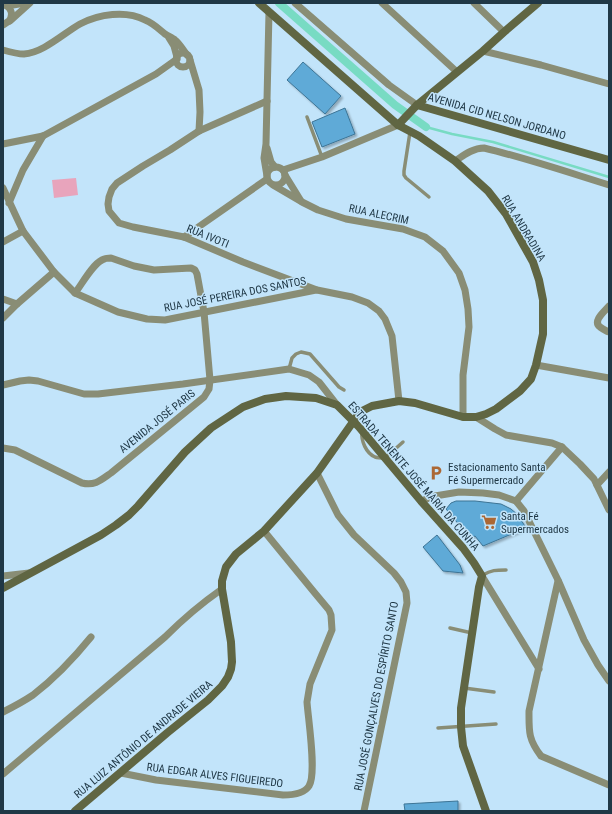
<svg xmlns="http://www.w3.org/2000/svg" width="612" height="814" viewBox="0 0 612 814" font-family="'Roboto Condensed',sans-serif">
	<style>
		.green { fill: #e8a4bc }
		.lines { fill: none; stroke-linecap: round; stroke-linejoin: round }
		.stream { stroke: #78dbc3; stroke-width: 2.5 }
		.canal { stroke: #78dbc3; stroke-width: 8 }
		.building { fill: #5eaad7; stroke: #3d7495; filter: url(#shadow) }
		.lane { stroke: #898d75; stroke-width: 3.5 }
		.street { stroke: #898d75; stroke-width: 7 }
		.secondary { stroke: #606643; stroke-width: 8 }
		.labels { text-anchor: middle; stroke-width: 3; stroke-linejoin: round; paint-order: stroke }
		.street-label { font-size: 11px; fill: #203846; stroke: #c2e4fa }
		.poi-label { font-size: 11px; fill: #203846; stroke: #c2e4fa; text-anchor: start }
	</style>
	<defs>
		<filter id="shadow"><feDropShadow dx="2" dy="2" stdDeviation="1" flood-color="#0004"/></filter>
	</defs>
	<rect width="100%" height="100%" fill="#c2e4fa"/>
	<polygon class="green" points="76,178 78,195 54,198 52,180"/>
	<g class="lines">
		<polyline class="stream" points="426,127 452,134 493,142 609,177"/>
		<polyline class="canal" points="279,3 395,105 426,127"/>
	</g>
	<g class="building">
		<polygon points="303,62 341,96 325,114 287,80"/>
		<polygon points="345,108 355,134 322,147 312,122"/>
		<polygon points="456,501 475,501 501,504 511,509 518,515 526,528 483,546 475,536 470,538 446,509 451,503"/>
		<polygon points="437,535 460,565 463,573 443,571 423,547"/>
		<polygon points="458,801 458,811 405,811 404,804"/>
	</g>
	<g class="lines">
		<g class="lane">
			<polyline points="307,117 322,157"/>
			<polyline points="410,132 404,171 404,175 406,178 429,197"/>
			<polyline points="289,369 292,358 296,354 301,352 310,354 339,387 344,390"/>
			<path d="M 362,432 C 361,441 366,453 375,457 C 378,458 382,458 385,458 L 403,442"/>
			<path d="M 483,575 C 491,570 496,570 506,570"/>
			<polyline points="450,628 472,633"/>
			<polyline points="464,688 494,692"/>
			<polyline points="438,728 496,724"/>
		</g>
		<g class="street">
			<polyline points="295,3 389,85 417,105"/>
			<polyline points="382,3 457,72"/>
			<polyline points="474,3 504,32"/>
			<path d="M 3,4 C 11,7 14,14 9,21 L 3,25"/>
			<polyline points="7,6 19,4 23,3"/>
			<polyline points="10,21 30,3"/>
			<polyline points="169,38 174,46 177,57"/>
			<path d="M 3,50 C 10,52 17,54 24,54 C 43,53 64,33 80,24 C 99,14 126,10 145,20 C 153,23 159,29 165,34 C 168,36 173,38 175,40 C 180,44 183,50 187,55"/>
			<polyline points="483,51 541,65 609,84"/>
			<circle cx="183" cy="60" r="7"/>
			<polyline points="190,60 199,90 200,112 199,131"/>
			<polyline points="267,101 199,131 170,150 143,166 117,183 112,189 109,197 108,204 109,211 119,223 133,227 184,237 243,262 317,290 352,297 368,303 379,311 385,319 392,336 399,401"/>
			<polyline points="3,144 43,136 156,74 177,59"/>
			<polyline points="267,148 271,162 275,167"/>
			<path d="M 455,161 C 464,155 473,148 484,148 C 526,158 567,172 609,185"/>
			<circle cx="276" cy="176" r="9"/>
			<polyline points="283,170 322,157 398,125"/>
			<polyline points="285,175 301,201"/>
			<polyline points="267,176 264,158 266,144 269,12"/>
			<polyline points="273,185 302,202 318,210 346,219 403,229 425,237 443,251 459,273 465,290 468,309 469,327 463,375 463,417"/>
			<polyline points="3,188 15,214 23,231 54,272 75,293 118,312 147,319 165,320 316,290"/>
			<polyline points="9,203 23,170 43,136"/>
			<polyline points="184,237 267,179"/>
			<polyline points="3,242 23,231"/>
			<polyline points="3,299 17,304"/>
			<path d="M 609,306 C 605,311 592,321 600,327 C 603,329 606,331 609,332"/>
			<polyline points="3,318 17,304 54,272"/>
			<polyline points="536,365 609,378"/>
			<polyline points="3,385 20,381 29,380 38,381 84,394 98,394 183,384 289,369 309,375 319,382 337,405"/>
			<polyline points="476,417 495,429 506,435 552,443 562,447 580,464 594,479 609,510"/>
			<path d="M 3,448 L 15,450 L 82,483 C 95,486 101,480 111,473 L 204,397 L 209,389 L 210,380 L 204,312 L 197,274 L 195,270 L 191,268 L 154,270 L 134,266 L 111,258 C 108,258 105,258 102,260 C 92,265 82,284 75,293"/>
			<polyline points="317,473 338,515 354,535 394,573 401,582 406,592 407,603 364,811"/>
			<polyline points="597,485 609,472"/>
			<polyline points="421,501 435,496 459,492 483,493 499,495 516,501 524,511 558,580 584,640 598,665 609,681"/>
			<polyline points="516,501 562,447"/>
			<polyline points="3,576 29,573"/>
			<polyline points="482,576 539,669"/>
			<path d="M 558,581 L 529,711 C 529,731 528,739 541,756 L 609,785"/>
			<path d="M 3,712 C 13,707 24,701 33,695 C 55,678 74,658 91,637"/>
			<path d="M 121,773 L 156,780 L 283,795 C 292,795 304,794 309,786 C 317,774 308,718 307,702 L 310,684 L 332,630 L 331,615 L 329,610 L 314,592 L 264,531"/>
			<path d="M 3,774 L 165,637 C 183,619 202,603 222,589"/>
		</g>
		<g class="secondary">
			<polyline points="417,105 609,160"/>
			<polyline points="398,125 417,105 483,51 504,32 538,3"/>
			<polyline points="3,588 101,535 116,525 129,515 138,506 185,452 211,428 243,407 265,399 286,396 316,398 337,405 359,427 421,501 463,548 474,563 482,576 479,587 461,708 461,727 463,746 486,811"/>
			<polyline points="75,811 167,733 208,700 222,686 228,677 231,669 232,662 231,642 222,589 222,581 226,567 236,554 264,531 317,473 360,412 372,406 399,401 415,403 463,417 476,417 486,414 496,409 520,391 531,379 536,365 543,334 543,300 539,280 533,262 506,214 488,191 455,161 419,136 398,125 259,3"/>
		</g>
	</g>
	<defs>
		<g id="parking-bare" transform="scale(1.2)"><path d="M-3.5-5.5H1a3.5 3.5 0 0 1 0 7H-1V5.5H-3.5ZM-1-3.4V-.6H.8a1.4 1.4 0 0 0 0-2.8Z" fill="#ab6835" stroke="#c2e4fa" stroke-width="2.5" paint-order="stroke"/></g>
		<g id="supermarket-bare" transform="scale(1.2)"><path d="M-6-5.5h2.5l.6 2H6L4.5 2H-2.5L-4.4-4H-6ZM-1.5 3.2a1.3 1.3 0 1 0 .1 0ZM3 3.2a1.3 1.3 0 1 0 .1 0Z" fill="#ab6835" stroke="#c2e4fa" stroke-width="2.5" paint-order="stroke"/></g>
	</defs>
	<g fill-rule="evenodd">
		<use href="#parking-bare" x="436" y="473"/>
		<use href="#supermarket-bare" x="489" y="522"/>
	</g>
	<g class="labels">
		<g class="street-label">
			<text transform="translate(497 116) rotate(16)" y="4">AVENIDA CID NELSON JORDANO</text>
			<text transform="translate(379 214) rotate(12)" y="4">RUA ALECRIM</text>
			<text transform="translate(524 228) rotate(59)" y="4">RUA ANDRADINA</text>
			<text transform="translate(208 236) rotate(22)" y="4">RUA IVOTI</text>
			<text transform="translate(235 294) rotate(-11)" y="4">RUA JOSÉ PEREIRA DOS SANTOS</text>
			<text transform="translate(157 421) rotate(-39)" y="4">AVENIDA JOSÉ PARIS</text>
			<text transform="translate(414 476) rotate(49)" y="4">ESTRADA TENENTE JOSÉ MARIA DA CUNHA</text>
			<text transform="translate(376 696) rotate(-79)" y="4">RUA JOSÉ GONÇALVES DO ESPÍRITO SANTO</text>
			<text transform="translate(143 739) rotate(-40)" y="4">RUA LUIZ ANTÔNIO DE ANDRADE VIEIRA</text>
			<text transform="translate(215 775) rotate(7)" y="4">RUA EDGAR ALVES FIGUEIREDO</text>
		</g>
		<g class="poi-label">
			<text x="448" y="471">Estacionamento Santa<tspan x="448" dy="13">Fé Supermercado</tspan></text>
			<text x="501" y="520">Santa Fé<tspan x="501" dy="13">Supermercados</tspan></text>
		</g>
	</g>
	<rect width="612" height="814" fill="none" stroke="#203846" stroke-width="8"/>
</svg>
